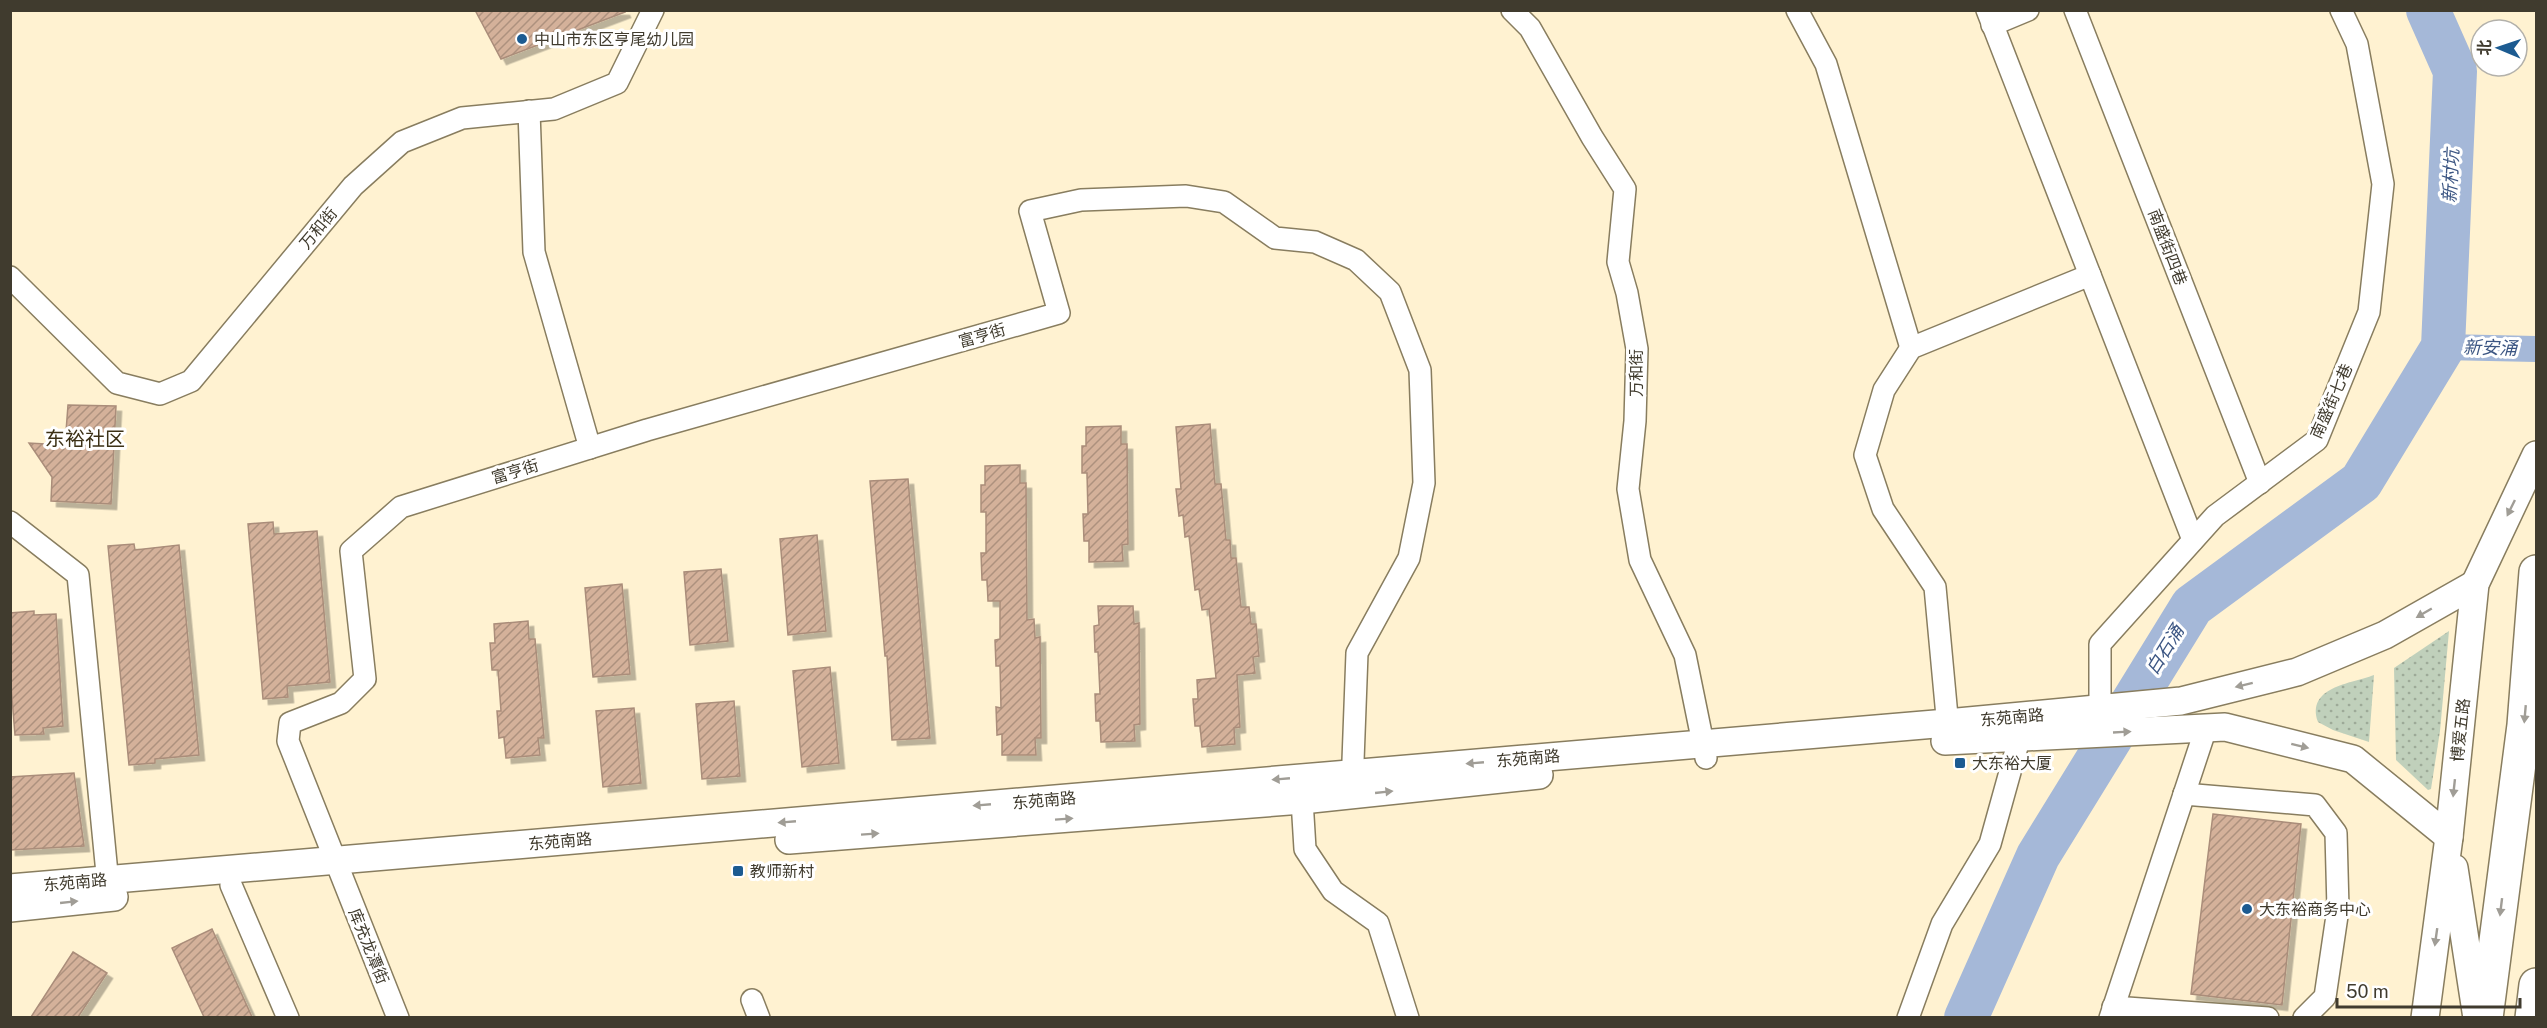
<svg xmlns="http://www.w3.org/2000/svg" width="2547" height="1028" viewBox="0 0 2547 1028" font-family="'Public Sans','Noto Sans SC',sans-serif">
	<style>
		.grass { fill: url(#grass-dots) }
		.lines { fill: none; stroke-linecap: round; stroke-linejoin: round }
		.canal { stroke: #a5b8d8; stroke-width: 26 }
		.river { stroke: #a5b8d8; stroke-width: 44 }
		.building { fill: url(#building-hatch); stroke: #aa8d7a; stroke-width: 1.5; filter: url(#shadow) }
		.minor-casing { stroke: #887d5f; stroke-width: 24 }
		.tertiary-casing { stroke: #887d5f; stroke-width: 30 }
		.trunk-casing { stroke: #887d5f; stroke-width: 36 }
		.minor { stroke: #fff; stroke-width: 21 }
		.tertiary { stroke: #fff; stroke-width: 27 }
		.trunk { stroke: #fff; stroke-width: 33 }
		.oneway { fill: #a09d96 }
		.poi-dot { fill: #1c5b91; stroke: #fff; stroke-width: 2 }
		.labels { text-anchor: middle; stroke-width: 6; stroke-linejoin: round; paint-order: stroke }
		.poi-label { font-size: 16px; fill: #403b2e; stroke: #fff; text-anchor: start }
		.street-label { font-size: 16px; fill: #403b2e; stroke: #fff }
		.water-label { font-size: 18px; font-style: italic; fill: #3c5683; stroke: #fff }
		.quarter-label { font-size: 20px; fill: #3c3116; stroke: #fff }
	</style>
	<defs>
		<pattern id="grass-dots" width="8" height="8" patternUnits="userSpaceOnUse" patternTransform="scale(1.5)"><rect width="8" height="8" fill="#c0d0bb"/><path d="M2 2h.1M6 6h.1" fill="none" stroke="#9daa98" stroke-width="1.8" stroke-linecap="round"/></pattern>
		<pattern id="building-hatch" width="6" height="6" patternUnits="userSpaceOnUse" patternTransform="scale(1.5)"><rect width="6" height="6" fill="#d4b19a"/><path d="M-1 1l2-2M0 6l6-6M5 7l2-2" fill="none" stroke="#ad917e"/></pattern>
		<filter id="shadow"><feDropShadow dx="5.5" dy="5.5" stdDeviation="0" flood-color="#0004"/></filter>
	</defs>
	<rect width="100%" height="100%" fill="#fff2d1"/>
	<g class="grass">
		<polygon points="2449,631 2440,731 2431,789 2428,790 2396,760 2394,668"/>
		<path d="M 2374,675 L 2369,742 L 2333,730 L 2318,722 C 2306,687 2350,684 2374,675 Z"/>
	</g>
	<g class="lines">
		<polyline class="canal" points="2443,347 2536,349"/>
		<polyline class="river" points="1966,1018 2038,856 2192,606 2361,482 2443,347 2455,71 2428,10"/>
	</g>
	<g class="building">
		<polygon points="475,10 624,10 625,12 501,59"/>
		<polygon points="68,405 116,406 111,504 51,501 52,477 29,443 65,445"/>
		<polygon points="1210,424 1215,484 1221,484 1226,540 1230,540 1231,558 1236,558 1241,607 1249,607 1251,624 1256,624 1259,656 1253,657 1255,673 1237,675 1240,727 1234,728 1235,744 1202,747 1200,726 1195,726 1193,699 1198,699 1197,680 1216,678 1209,609 1202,610 1199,589 1195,590 1189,536 1185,537 1183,515 1179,516 1176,489 1181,489 1176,427"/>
		<polygon points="1121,426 1121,444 1127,444 1128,544 1122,545 1123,561 1089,562 1089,541 1084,541 1083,514 1088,514 1087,473 1082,473 1082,446 1086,446 1086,427"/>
		<polygon points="1020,465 1020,483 1026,483 1027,620 1034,619 1035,638 1040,637 1041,738 1035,738 1036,755 1002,755 1002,734 997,735 996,707 1001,708 1000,666 996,666 995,640 1000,639 1000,601 988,601 987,580 982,580 981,553 986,553 986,512 981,512 981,485 985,485 985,466"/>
		<polygon points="908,479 930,738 892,740 887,656 885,656 870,481"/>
		<polygon points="273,522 274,534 317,531 330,682 287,686 288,697 263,699 248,524"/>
		<polygon points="817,535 826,631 788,635 780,539"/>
		<polygon points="134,544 135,550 179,545 199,755 155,759 155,763 129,765 108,546"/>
		<polygon points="721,569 728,641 690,645 684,572"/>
		<polygon points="622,584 630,674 593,677 585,588"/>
		<polygon points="1098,606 1133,606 1134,624 1139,623 1140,724 1134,725 1135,741 1101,742 1100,721 1096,721 1095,694 1100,694 1098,652 1095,652 1094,626 1099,625"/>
		<polygon points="34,611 34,615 56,614 63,726 43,728 44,734 15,735 10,674 10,613"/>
		<polygon points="528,621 529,639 535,639 544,738 538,738 540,755 506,758 504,737 499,738 497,711 501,711 498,670 492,670 490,643 495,643 494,624"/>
		<polygon points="830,667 839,763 802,767 793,671"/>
		<polygon points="734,701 740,776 702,779 696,704"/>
		<polygon points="634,708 641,783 603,787 596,711"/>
		<polygon points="74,773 84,846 10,850 10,777"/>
		<polygon points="2213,814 2301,824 2282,1005 2191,994"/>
		<polygon points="212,929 252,1017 204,1017 172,948"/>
		<polygon points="73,952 107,973 78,1017 31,1017"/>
	</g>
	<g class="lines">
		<g class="minor-casing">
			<g id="minor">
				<polyline points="1512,10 1530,28 1592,137 1625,189 1618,262 1627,293 1637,349 1635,421 1628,489 1640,560 1685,655 1706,758"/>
				<polyline points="1797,10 1826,64 1911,348"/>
				<polyline points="1987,10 2193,540"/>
				<polyline points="2075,10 2260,483"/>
				<polyline points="1992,25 2028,10"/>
				<polyline points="529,111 534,252 590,448"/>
				<polyline points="10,277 117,383 160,394 191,381 353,186 402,142 462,118 554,109 617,83 653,10"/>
				<polyline points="10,522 78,575 109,894"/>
				<polyline points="2100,709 2100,644 2215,516 2317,440 2369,312 2383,184 2357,44 2341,10"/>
				<polyline points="1949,738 1935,587 1883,509 1865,455 1884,390 1911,348 2090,275"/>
				<polyline points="2184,794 2315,805 2336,833 2338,909 2325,997 2304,1018"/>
				<polyline points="1302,800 1305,849 1333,891 1378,923 1408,1018"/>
				<polyline points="231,885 288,1018"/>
				<polyline points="752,1000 759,1018"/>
				<polyline points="2113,1007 2268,1018"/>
				<polyline points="398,1018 288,741 290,723 341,703 365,679 351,551 401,507 647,430 1059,313 1030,211 1081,200 1186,196 1224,202 1275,238 1315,242 1356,260 1390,292 1420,370 1424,483 1409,558 1357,653 1352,788"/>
				<polyline points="1908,1018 1942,924 1990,844 2020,736"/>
				<polyline points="2110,1018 2206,728"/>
			</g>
		</g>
		<g class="tertiary-casing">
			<g id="tertiary">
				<polyline points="1945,741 2225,727 2353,759 2449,837"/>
				<polyline points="789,840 1302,800 1539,775"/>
				<polyline points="2454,868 2477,1018"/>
				<polyline points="10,888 1947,723 2181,701 2297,672 2385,635 2475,584"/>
				<polyline points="10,908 114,897"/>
				<polyline points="2425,1018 2449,837 2475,584 2536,455"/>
			</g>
		</g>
		<g class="trunk-casing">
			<g id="trunk">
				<polyline points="2486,1018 2524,725 2536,572"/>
				<polyline points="2532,1018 2536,985"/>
			</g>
		</g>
		<use href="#minor" class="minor"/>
		<use href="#tertiary" class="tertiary"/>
		<use href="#trunk" class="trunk"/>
	</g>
	<defs><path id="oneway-solid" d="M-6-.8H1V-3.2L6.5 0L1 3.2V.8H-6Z" transform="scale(1.5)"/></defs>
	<g class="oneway">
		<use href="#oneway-solid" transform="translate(2511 508) rotate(116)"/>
		<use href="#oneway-solid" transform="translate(2424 613) rotate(150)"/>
		<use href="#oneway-solid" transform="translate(2244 685) rotate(166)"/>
		<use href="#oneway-solid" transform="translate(2525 714) rotate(95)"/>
		<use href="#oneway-solid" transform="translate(2122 732) rotate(-3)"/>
		<use href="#oneway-solid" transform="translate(2300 746) rotate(14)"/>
		<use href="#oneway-solid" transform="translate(1475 763) rotate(175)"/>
		<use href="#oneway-solid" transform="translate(1281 779) rotate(175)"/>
		<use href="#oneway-solid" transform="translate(2454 788) rotate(96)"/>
		<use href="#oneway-solid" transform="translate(1384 792) rotate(-6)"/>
		<use href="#oneway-solid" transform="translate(982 805) rotate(175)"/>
		<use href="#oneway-solid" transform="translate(1064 819) rotate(-4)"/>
		<use href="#oneway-solid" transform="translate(787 822) rotate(175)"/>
		<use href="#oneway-solid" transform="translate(870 834) rotate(-4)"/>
		<use href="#oneway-solid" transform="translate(69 902) rotate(-6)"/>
		<use href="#oneway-solid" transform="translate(2501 907) rotate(97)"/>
		<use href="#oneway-solid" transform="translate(2436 937) rotate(98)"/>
	</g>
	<g class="poi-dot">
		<circle cx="522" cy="39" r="6"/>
		<rect x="1954" y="757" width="12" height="12" rx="3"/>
		<rect x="732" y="865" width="12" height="12" rx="3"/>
		<circle cx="2247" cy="909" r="6"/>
	</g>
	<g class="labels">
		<g class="poi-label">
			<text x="534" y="45">中山市东区亨尾幼儿园</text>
			<text x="1972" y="769">大东裕大厦</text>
			<text x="750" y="877">教师新村</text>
			<text x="2259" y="915">大东裕商务中心</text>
		</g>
		<g class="street-label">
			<text transform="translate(318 228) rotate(-50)" y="6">万和街</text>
			<text transform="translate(2168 247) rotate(69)" y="6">南盛街四巷</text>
			<text transform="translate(982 335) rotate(-16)" y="6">富亨街</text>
			<text transform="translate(1636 373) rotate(-90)" y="6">万和街</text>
			<text transform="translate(2331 401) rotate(-66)" y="6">南盛街七巷</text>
			<text transform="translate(515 471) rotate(-17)" y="6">富亨街</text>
			<text transform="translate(2012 717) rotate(-5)" y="6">东苑南路</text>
			<text transform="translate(2460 730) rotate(-84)" y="6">博爱五路</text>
			<text transform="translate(1528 758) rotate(-5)" y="6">东苑南路</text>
			<text transform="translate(1044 800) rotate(-5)" y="6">东苑南路</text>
			<text transform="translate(560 841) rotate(-5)" y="6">东苑南路</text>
			<text transform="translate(75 882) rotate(-5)" y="6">东苑南路</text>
			<text transform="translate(369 946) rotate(68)" y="6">库充龙潭街</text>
		</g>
		<g class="water-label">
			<text transform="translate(2451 176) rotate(-87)" y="6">新村坑</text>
			<text transform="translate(2490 348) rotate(1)" y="6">新安涌</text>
			<text transform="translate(2165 650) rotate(-58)" y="6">白石涌</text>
		</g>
		<g class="quarter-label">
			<text x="85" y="446">东裕社区</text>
		</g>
	</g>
	<rect width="2547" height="1028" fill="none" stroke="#403b2e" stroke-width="24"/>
	<g transform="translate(2499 48) rotate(272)"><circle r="28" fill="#ffffff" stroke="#b3b1ab" stroke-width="1.5"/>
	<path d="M0-4.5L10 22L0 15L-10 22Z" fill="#1c5b91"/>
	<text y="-9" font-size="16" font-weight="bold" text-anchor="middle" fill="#403b2e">北</text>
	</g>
	<path d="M2337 998v9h183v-9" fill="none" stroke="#403b2e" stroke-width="3"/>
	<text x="2346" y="998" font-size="18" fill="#403b2e" stroke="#ffffff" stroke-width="4.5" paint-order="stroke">50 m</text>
</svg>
